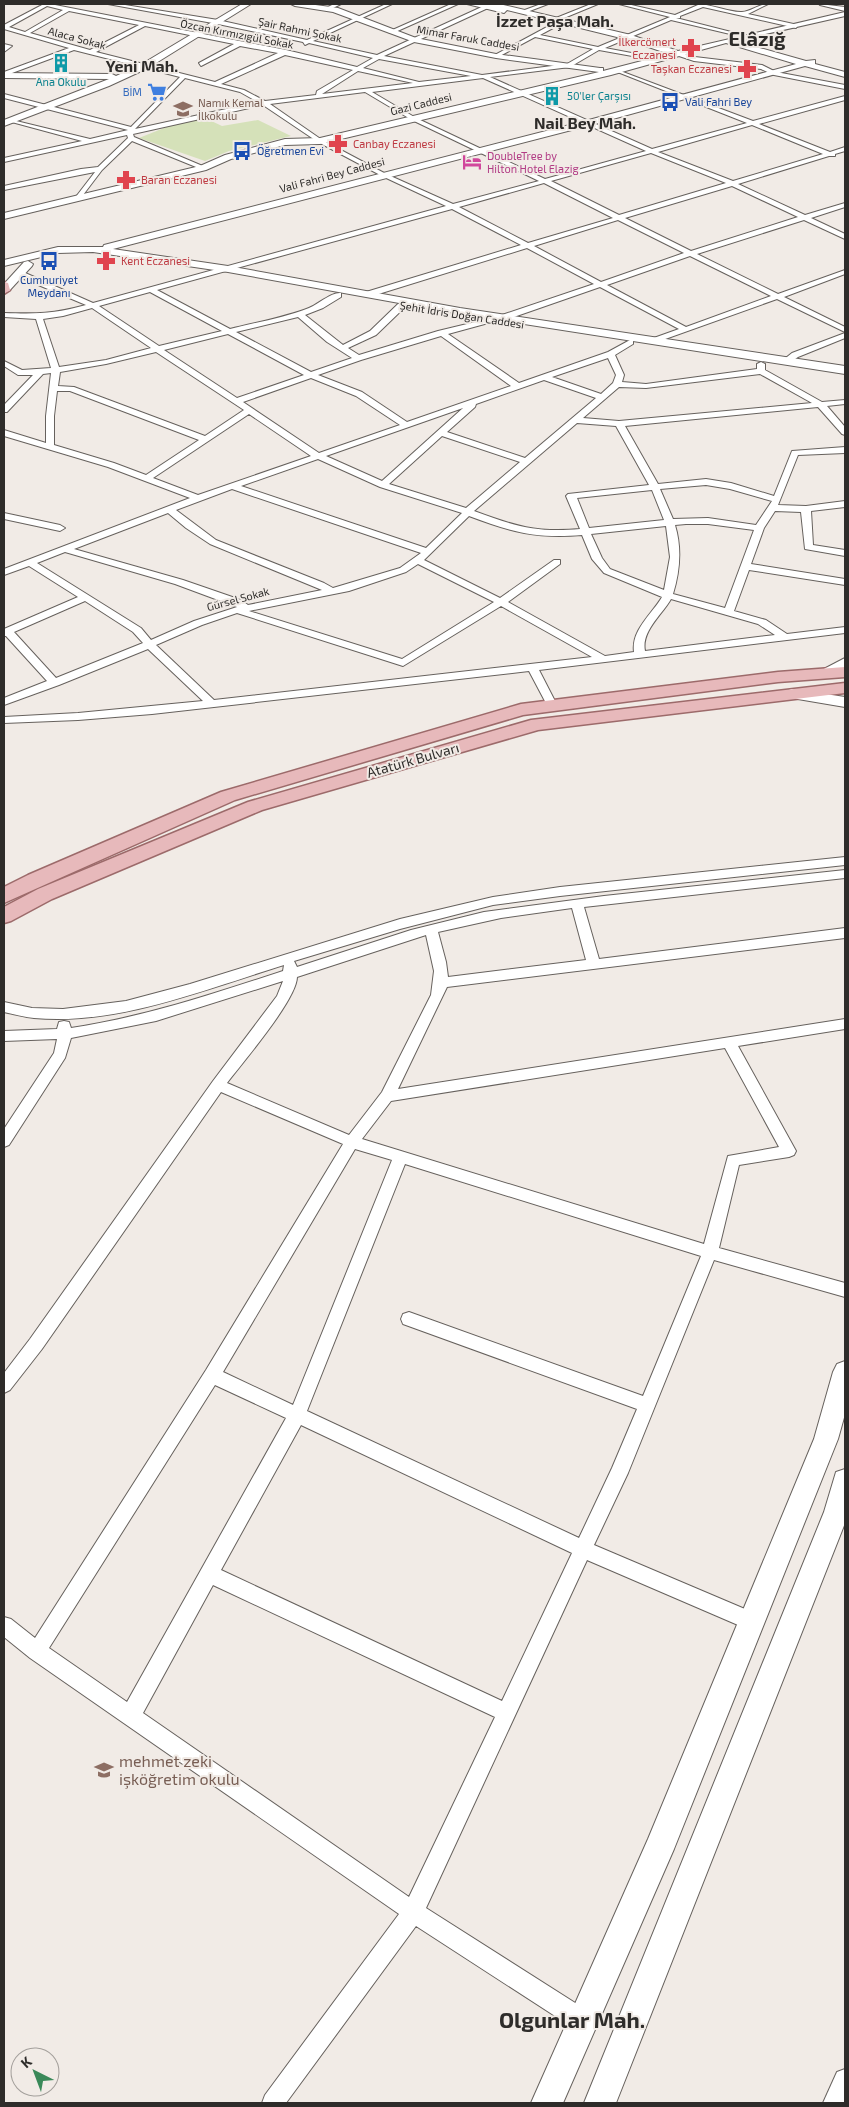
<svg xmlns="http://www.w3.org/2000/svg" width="849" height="2107" viewBox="0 0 849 2107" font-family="'Exo 2',sans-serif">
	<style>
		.green { fill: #d5e1b9 }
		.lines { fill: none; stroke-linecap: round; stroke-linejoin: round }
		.street-casing { stroke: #66615d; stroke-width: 2 }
		.secondary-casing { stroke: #66615d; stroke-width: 2 }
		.primary-casing { stroke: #9c6a6a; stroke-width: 3 }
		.street { fill: #fff; fill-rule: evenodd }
		.secondary { fill: #fff; fill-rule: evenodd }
		.primary { fill: #e7b9bb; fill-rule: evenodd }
		.labels { text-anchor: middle; stroke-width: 4; stroke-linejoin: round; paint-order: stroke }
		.far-street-label { font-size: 11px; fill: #2e2c2a; stroke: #f1ebe6 }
		.far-health-label { font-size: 11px; fill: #be3a42; stroke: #f1ebe6; text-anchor: start }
		.far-culture-label { font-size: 11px; fill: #0d838f; stroke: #f1ebe6 }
		.far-shop-label { font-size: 11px; fill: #366cbe; stroke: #f1ebe6; text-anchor: end }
		.far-transit-label { font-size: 11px; fill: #164399; stroke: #f1ebe6; text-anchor: start }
		.far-education-label { font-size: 11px; fill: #785e54; stroke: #f1ebe6; text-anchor: start }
		.far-hotel-label { font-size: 11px; fill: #b23c85; stroke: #f1ebe6; text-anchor: start }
		.street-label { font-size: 14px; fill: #2e2c2a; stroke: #f1ebe6 }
		.far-district-label { font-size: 16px; font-weight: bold; fill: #2e2c2a; stroke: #f1ebe6 }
		.near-education-label { font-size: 16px; fill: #785e54; stroke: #f1ebe6; text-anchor: start }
		.far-town-label { font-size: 20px; font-weight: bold; fill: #2e2c2a; stroke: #f1ebe6 }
		.near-district-label { font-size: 22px; font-weight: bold; fill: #2e2c2a; stroke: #f1ebe6 }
	</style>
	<rect width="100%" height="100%" fill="#f1ebe6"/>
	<polygon class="green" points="205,118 222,126 258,120 291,136 229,151 205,161 139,138 169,126"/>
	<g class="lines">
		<g class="street-casing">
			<g id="street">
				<path d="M 40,4 L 50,4 L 286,50 L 357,67 L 373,58 L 309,43 L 305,45 L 303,42 L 218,24 L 108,4 L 119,4 L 218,20 L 307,40 L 386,4 L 392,4 L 313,41 L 377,55 L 486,5 L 488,8 L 384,56 L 482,75 L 567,64 L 593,49 L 535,37 L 498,57 L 493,56 L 560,20 L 556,20 L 556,18 L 591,4 L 598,4 L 564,18 L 566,21 L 540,35 L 598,47 L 670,17 L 619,4 L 627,4 L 675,15 L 698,5 L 697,4 C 710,4 732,13 742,12 C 752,11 759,4 768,4 L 748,14 L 798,25 L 796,28 L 703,7 L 680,16 L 680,18 L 676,18 L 747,36 L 747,38 L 671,20 L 605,48 L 658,58 L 660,61 L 599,50 L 570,67 L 490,77 L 652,149 L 747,123 L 615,71 L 615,69 L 753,121 L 845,96 L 845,100 L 759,124 L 830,152 L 845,147 L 845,151 L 835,154 L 835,156 L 829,156 L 738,184 L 805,215 L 845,203 L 845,207 L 811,218 L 845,234 L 845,239 L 804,220 L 697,254 L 778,294 L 845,270 L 845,274 L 784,297 L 845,327 L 845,332 L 777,299 L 654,343 L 650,341 L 651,339 L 679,329 L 600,287 L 508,319 L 502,319 L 502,315 L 594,284 L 527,248 L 372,296 L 366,296 L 366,292 L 521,245 L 452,209 L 157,290 L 230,329 C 257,322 284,318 309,308 C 319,304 331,292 341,293 L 341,297 L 323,308 L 305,315 L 343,345 L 370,331 L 398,304 L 404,304 L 404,308 L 376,335 L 348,348 L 359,355 L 438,331 L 492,318 L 492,322 L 448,334 L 519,383 L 608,352 L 630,340 L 633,340 L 633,344 L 615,355 L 624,375 L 622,382 L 646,384 L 757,369 L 757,364 L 761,362 L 765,364 L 765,370 L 822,402 L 845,400 L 845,404 L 827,406 L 845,427 L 845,435 L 842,434 L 818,407 L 625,426 L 658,484 L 706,479 L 731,483 L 774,496 L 792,451 L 845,447 L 845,453 L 798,455 L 778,505 L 806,506 L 845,501 L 845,507 L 811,511 L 813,545 L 845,550 L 845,556 L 805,549 L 801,512 L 775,511 L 764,528 L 751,564 L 845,579 L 845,585 L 749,570 L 734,611 L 766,620 L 787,634 L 845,627 L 845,633 L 539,670 L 557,705 L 552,708 L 547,705 L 529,671 L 152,714 L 78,720 L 4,723 L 4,717 L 78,713 L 203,701 L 148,649 L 59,685 L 4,705 L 4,698 L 47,681 L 6,636 L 4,636 L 4,629 L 78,597 L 29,566 L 4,575 L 4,569 L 190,498 L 108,467 L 4,436 L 4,430 L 46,443 L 46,416 L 51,373 L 43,374 L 7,412 L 4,412 L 4,405 L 33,375 L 18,375 L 4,366 L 4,361 L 22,370 L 51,368 L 36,319 L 4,317 L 4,313 C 37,314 53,314 86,305 L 17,276 L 17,272 L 23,272 L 93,303 L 446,206 L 382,176 L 318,142 L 263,105 L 133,134 L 134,137 L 205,167 L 205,169 L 201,169 L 132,141 L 102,170 L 80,199 L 75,198 L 95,172 L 4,190 L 4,186 L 81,169 L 98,167 L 128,138 L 127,135 L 4,162 L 4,158 L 82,141 L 8,121 L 8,119 L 90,139 L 128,130 L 4,98 L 4,94 L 131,127 L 180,77 L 74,50 L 4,76 L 4,72 L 69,48 L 4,29 L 4,25 L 42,5 ZM 47,6 L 63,10 L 25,32 L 9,27 ZM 69,11 L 139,25 L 90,50 L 30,33 ZM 145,26 L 234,44 L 199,63 L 201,66 L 240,46 L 278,53 L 215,82 L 96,52 ZM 285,55 L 353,70 L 317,91 L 316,95 L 265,101 L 244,90 L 221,84 ZM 379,59 L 471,76 L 419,82 L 363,68 ZM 358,71 L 413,83 L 322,94 ZM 185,78 L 240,92 L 258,102 L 135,129 ZM 483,78 L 646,151 L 545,179 L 416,118 L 372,92 ZM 365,92 L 412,120 L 539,181 L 453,204 L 386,174 L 322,140 L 270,104 ZM 752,125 L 823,154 L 733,181 L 658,152 ZM 651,153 L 726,183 L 619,215 L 551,181 ZM 544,183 L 613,218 L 528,243 L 459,207 ZM 732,186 L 798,217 L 691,251 L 625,218 ZM 618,220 L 684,253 L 601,282 L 534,246 ZM 690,256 L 771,296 L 686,327 L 607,285 ZM 150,292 L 222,331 L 159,346 L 99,306 ZM 92,308 L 151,348 L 106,360 L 59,367 L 43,319 L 63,316 ZM 298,317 L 327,342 L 352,358 L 311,372 L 236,332 ZM 228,334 L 304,375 L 237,398 L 164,350 ZM 441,336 L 511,386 L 407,422 L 362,392 L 318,375 L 361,360 ZM 156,352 L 244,410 L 205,436 L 74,387 L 58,386 L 60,372 L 106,364 ZM 608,358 L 616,375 L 613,383 L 601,394 L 552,377 ZM 760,374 L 812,403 L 619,421 L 583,418 L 619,387 L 646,388 ZM 311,378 L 356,396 L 400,425 L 319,453 L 243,402 ZM 544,380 L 596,398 L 525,458 L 447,432 L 475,407 L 476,404 ZM 57,391 L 70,391 L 199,440 L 146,475 L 114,463 L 54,445 L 54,416 ZM 463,408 L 382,481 L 326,456 ZM 249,414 L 311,456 L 198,495 L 153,478 ZM 577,423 L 616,426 L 649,485 L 568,494 L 566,496 L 580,529 C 537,533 514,526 474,511 ZM 442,436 L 520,462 L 466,508 L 389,484 ZM 318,459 L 380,487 L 462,513 L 426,548 L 241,486 ZM 706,485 L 730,489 L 772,501 L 756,525 L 708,518 L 673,519 L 660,489 ZM 232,489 L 421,553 L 400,568 L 333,588 L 324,583 L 216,540 L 176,510 ZM 652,490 L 664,520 L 589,528 L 577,498 ZM 168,513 L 186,528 L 210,544 L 322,590 L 248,605 L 241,600 L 183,580 L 74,549 ZM 469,516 C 511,532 537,539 582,535 L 592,559 L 604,573 L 662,597 C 652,614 631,630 634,652 L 605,656 L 508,602 L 560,564 L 560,560 L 554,560 L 500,598 L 424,560 ZM 686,524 L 708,524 L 754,530 L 725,608 L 673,594 C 680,571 682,548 675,525 ZM 666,526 L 670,557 L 664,590 L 610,569 L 602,558 L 591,534 ZM 65,552 L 175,584 L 237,607 L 194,621 L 151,640 L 141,628 L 37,563 ZM 418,564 L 494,602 L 402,659 L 249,611 L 349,591 L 406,572 ZM 671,599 L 758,624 L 775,635 L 645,651 C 641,631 662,615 671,599 ZM 85,601 L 133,632 L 143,643 L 56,678 L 14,632 ZM 501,606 L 592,657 L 214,700 L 156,645 L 202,625 L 237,613 L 403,666 Z"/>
				<polygon points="334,4 341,4 331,9 326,8"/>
				<polygon points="451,4 458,4 393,33 388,32"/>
				<polygon points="541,4 548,4 527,12 522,11"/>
				<polygon points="819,4 845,7 845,11 820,5"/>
				<polygon points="4,44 12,46 4,52"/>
				<polygon points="678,52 695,57 762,65 776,72 845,85 845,89 774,75 761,69 694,61 676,55"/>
				<polygon points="845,333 845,338 798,357 789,363 782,361 792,353"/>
				<polygon points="4,513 60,525 65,528 60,531 4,519"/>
				<path d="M 845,857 L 845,865 L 560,896 L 493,905 L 400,929 L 294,961 L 297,967 L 411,930 L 484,912 L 604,896 L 845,870 L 845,878 L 584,907 L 599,959 L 845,928 L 845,938 L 447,987 L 398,1089 L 845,1019 L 845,1029 L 738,1046 L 796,1151 L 794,1155 L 789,1157 L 739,1165 L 719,1248 L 845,1283 L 845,1297 L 714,1260 L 628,1473 L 594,1545 L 759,1615 L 761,1622 L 759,1629 L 752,1631 L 587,1560 L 426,1908 L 591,2013 L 594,2021 L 591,2029 L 583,2032 L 575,2029 L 416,1926 L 286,2103 L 262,2103 L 265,2095 L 399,1914 L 30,1658 L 4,1637 L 4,1617 L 11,1619 L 35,1638 L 206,1370 L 343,1144 L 221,1092 L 42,1349 L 10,1390 L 4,1393 L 4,1373 L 30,1339 L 213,1081 L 277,996 L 283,981 L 156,1021 L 71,1038 L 65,1058 L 9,1145 L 4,1147 L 4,1129 L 54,1053 L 57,1039 L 4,1041 L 4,1031 L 57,1029 L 59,1022 L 64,1021 L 69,1022 L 71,1028 C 144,1017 213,994 283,971 L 284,965 C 206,989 116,1026 34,1018 C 24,1017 14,1014 4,1012 L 4,1002 L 32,1008 L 63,1009 L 126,1001 L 190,984 L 400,919 L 493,897 L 560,887 ZM 572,908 L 586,960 L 448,977 L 446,962 L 438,932 L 501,918 ZM 426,935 L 434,971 L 431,995 L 382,1092 L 349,1135 L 227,1083 C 243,1062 297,999 297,977 ZM 725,1048 L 779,1147 L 728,1156 L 704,1244 L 362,1139 L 391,1101 ZM 355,1149 L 392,1160 L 293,1405 L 223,1372 ZM 405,1164 L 701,1256 L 643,1396 L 409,1312 L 403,1314 L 401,1319 L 403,1324 L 637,1409 L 612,1468 L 579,1538 L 307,1411 ZM 215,1385 L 286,1418 L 127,1702 L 49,1648 ZM 301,1425 L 572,1553 L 502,1701 L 221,1570 ZM 213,1585 L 495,1717 L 409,1897 L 143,1713 Z"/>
				<polygon points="845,2069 845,2103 823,2103 837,2072"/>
			</g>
		</g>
		<g class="secondary-casing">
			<g id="secondary">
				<polygon points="242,4 251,4 148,68 109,86 4,126 4,120 109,79 4,78 4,73 112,74 116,76 142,64"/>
				<polygon points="291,4 308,4 338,8 416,38 496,54 600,68 603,68 603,71 669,54 625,39 507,10 504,13 467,4 488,5 487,4 499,4 631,35 678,51 845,12 845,16 735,41 806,61 815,60 815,64 845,72 845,77 805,66 591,125 113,249 228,266 460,308 845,366 845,374 460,314 228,272 93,252 58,253 4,266 4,260 58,247 103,247 104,245 585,121 796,64 726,43 611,75 320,144 285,145 231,159 206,170 4,219 4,213 200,166 225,155 285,139 320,138 599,72 496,58 414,42 333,12 295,6"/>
				<polygon points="28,261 33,264 32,266 9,291 4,292 4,284 24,262"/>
				<polygon points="845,658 845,669 832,676 822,676 819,673 822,670"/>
				<polygon points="792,689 845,697 845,707 786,697 784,694 786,691"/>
				<polygon points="845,1361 845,1414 838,1439 674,1849 563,2103 531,2103 648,1839 814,1439 833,1372 837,1364"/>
				<polygon points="845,1469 845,1523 616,2103 584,2103 824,1512 836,1472"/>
			</g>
		</g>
		<g class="primary-casing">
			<g id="primary">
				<polygon points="4,282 8,283 10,290 4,294"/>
				<polygon points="845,667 845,677 778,682 523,715 235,800 4,903 4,887 28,875 221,792 521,704 778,672"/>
				<polygon points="845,683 845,693 538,730 262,810 52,899 11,921 4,923 4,907 38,889 248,802 531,720"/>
			</g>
		</g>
		<use href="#street" class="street"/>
		<use href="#secondary" class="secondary"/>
		<use href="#primary" class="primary"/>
	</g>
	<defs>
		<g id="pharmacy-bare" transform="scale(1.5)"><path d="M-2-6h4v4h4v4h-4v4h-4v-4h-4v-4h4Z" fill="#e0444e" stroke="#f1ebe6" stroke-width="2.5" paint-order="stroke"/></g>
		<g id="building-bare" transform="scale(1.5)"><path d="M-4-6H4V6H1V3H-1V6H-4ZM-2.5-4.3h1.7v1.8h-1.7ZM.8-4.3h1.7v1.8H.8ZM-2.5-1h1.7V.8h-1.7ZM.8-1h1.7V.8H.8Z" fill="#0f9aa8" stroke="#f1ebe6" stroke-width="2.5" paint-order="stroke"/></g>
		<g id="supermarket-bare" transform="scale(1.5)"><path d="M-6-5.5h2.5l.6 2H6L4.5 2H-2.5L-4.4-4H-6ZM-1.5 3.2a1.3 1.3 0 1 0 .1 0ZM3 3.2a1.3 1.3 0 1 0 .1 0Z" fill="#3f7fe0" stroke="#f1ebe6" stroke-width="2.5" paint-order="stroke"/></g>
		<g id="bus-bare" transform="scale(1.5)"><path d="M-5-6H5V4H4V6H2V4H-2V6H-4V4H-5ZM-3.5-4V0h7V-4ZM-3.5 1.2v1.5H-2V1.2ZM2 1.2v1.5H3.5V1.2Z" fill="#1a4fb4" stroke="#f1ebe6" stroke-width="2.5" paint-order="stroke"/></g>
		<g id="school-bare" transform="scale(1.5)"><path d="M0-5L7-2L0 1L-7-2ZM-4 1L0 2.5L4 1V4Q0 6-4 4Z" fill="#8d6e63" stroke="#f1ebe6" stroke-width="2.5" paint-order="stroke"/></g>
		<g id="hotel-bare" transform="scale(1.5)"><path d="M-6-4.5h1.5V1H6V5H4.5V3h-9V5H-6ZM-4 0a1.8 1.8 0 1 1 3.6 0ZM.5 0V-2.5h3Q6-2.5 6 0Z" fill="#d1479c" stroke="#f1ebe6" stroke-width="2.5" paint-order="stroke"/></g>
	</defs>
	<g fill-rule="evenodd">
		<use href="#pharmacy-bare" x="691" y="48"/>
		<use href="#building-bare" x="61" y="63"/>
		<use href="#pharmacy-bare" x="747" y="69"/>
		<use href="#supermarket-bare" x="157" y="92"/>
		<use href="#building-bare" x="552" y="96"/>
		<use href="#bus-bare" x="670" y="102"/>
		<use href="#school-bare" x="183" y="109"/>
		<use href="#pharmacy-bare" x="338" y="144"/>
		<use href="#bus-bare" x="242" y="151"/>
		<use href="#hotel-bare" x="472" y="162"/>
		<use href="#pharmacy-bare" x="126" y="180"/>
		<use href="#bus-bare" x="49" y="261"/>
		<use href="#pharmacy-bare" x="106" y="261"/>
		<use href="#school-bare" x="104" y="1770"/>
	</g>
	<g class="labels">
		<g class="far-street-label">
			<text transform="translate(300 30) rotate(12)" y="4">Şair Rahmi Sokak</text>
			<text transform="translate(237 34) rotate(11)" y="4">Özcan Kırmızıgül Sokak</text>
			<text transform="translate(77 38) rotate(15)" y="4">Alaca Sokak</text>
			<text transform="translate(468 38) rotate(10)" y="4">Mimar Faruk Caddesi</text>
			<text transform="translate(421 104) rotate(-14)" y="4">Gazi Caddesi</text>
			<text transform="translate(332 175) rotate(-15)" y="4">Vali Fahri Bey Caddesi</text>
			<text transform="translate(462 315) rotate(9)" y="4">Şehit İdris Doğan Caddesi</text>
			<text transform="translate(238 599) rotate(-15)" y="4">Gürsel Sokak</text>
		</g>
		<g class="far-health-label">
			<text x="676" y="46" text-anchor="end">İlkercömert<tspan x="676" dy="13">Eczanesi</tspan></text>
			<text x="732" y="73" text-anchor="end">Taşkan Eczanesi</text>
			<text x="353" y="148">Canbay Eczanesi</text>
			<text x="141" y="184">Baran Eczanesi</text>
			<text x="121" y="265">Kent Eczanesi</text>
		</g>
		<g class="far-culture-label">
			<text x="61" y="86">Ana Okulu</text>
			<text x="567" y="100" text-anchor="start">50'ler Çarşısı</text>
		</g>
		<g class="far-shop-label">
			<text x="142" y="96">BİM</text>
		</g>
		<g class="far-transit-label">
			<text x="685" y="106">Vali Fahri Bey</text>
			<text x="257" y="155">Öğretmen Evi</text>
			<text x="49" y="284" text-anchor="middle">Cumhuriyet<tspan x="49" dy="13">Meydanı</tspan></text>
		</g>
		<g class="far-education-label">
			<text x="198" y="107">Namık Kemal<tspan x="198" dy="13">İlkokulu</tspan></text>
		</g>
		<g class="far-hotel-label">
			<text x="487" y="160">DoubleTree by<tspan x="487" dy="13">Hilton Hotel Elazig</tspan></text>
		</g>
		<g class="street-label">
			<text transform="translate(413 760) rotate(-16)" y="5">Atatürk Bulvarı</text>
		</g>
		<g class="far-district-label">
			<text x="555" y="27">İzzet Paşa Mah.</text>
			<text x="142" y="72">Yeni Mah.</text>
			<text x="585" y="129">Nail Bey Mah.</text>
		</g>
		<g class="near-education-label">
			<text x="119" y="1767">mehmet zeki<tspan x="119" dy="18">işköğretim okulu</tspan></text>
		</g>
		<g class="far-town-label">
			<text x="757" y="46">Elâzığ</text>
		</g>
		<g class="near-district-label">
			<text x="572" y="2028">Olgunlar Mah.</text>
		</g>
	</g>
	<rect width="849" height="2107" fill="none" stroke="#2e2c2a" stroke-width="10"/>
	<g transform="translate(35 2072) rotate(318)"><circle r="24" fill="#f1ebe6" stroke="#a39f9b"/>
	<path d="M0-4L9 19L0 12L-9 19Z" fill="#3a8959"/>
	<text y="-8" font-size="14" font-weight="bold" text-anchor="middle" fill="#2e2c2a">K</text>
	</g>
</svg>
